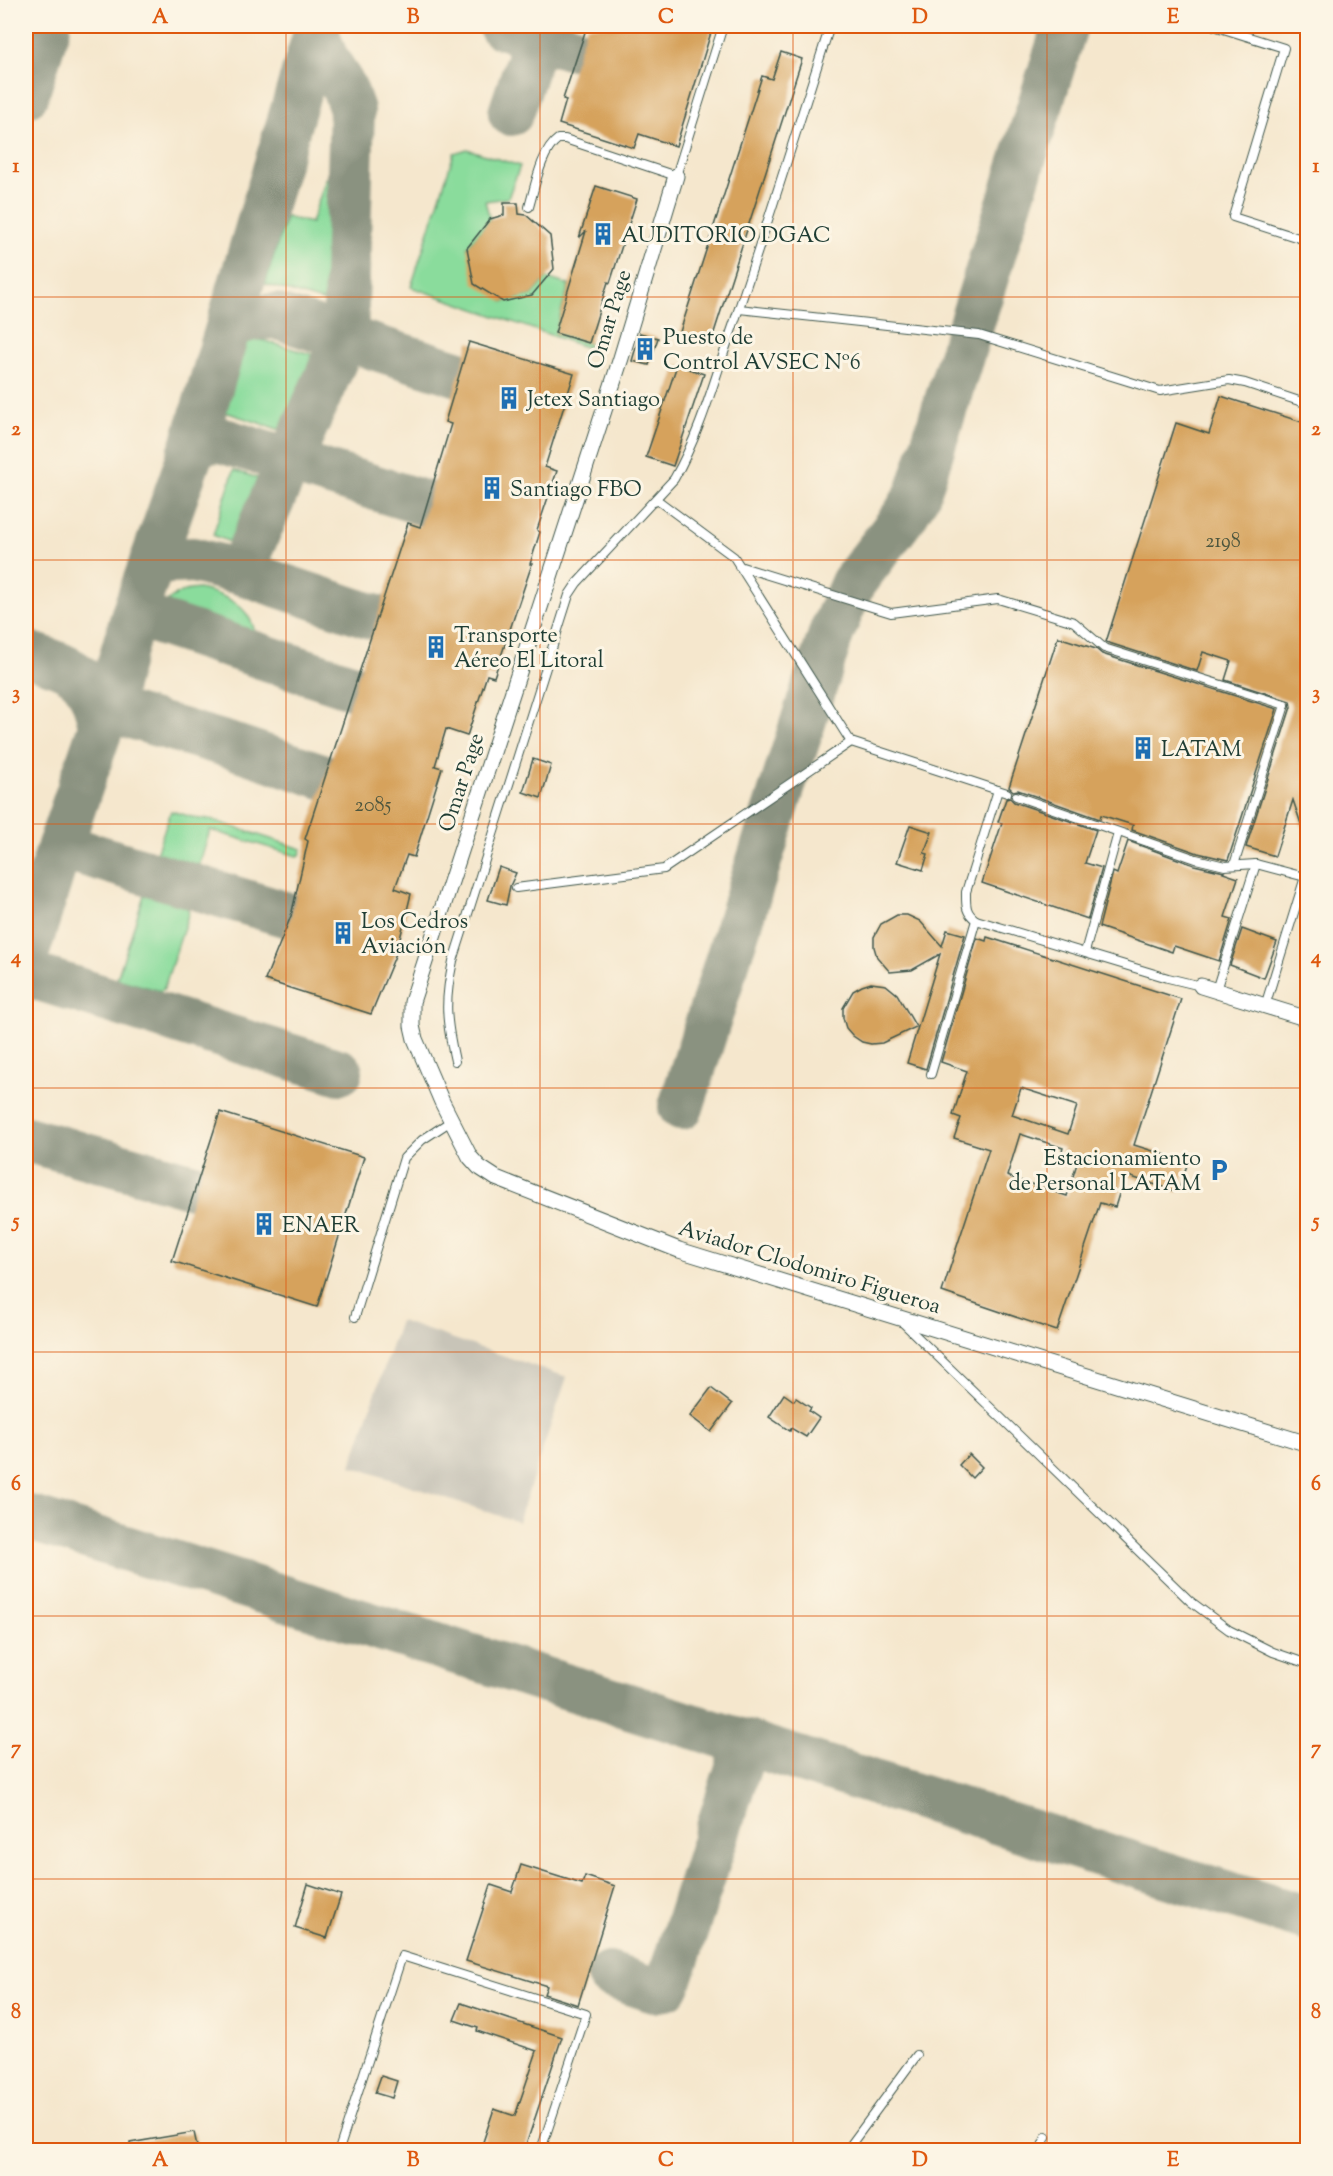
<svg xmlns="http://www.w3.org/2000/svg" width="1333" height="2176" viewBox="0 0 1333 2176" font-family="'Sorts Mill Goudy',serif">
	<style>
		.industrial { fill: #c8c4b8 }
		.green { fill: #8adc9c; stroke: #548c68; stroke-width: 1.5 }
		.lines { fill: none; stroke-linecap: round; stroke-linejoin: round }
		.taxiway { stroke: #8a9280; stroke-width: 46 }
		.building { fill: #d6a25c; fill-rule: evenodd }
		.lane-casing { stroke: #3f564b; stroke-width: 10 }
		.street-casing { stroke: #3f564b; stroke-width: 17 }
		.lane { stroke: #fff; stroke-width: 8 }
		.street { stroke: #fff; stroke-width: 15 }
		.grid { fill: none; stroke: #de580e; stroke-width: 1.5; stroke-opacity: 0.55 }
		.labels { text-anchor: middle; stroke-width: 6; stroke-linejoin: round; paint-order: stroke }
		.number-label { font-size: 20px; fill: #4d563e }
		.poi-label { font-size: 22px; fill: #1f3d34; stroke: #fcf5e5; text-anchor: start }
		.street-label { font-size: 22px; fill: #1f3d34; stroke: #fcf5e5 }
		.neatline { fill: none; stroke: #de580e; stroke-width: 2 }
		.grid-label { font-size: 20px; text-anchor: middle; font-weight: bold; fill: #de580e }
	</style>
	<rect width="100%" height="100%" fill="#fcf5e5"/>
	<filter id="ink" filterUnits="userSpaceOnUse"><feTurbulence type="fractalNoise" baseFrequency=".0167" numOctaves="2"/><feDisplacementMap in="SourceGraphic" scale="12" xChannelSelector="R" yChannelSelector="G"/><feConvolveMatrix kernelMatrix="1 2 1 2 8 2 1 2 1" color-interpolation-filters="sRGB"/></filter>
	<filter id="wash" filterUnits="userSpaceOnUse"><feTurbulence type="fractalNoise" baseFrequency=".008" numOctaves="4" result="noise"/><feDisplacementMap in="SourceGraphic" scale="24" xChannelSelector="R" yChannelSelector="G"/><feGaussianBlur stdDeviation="1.35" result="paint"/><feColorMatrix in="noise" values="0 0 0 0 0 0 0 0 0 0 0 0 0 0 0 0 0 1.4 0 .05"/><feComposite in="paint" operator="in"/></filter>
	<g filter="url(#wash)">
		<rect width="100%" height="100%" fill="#f5e7cd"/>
		<polygon class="industrial" points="400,1321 567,1377 518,1522 351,1466"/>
		<g class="green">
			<polygon points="467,149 520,166 508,198 485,201 490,219 467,248 503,302 532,295 547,278 569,285 555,333 589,343 588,348 411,287 454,153"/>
			<polygon points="332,161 334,161 329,303 265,284 286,217 311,223"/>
			<polygon points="251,337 318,356 284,431 222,411 243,343"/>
			<polygon points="234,470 263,480 237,545 213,535"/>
			<path d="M 199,589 C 226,595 249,605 255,633 L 164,604 C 175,593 184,590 199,589 Z"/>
			<polygon points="171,811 199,819 209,819 302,849 300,855 297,856 210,830 196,876 153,862"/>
			<polygon points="145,892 185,905 189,912 164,988 161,991 117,979"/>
		</g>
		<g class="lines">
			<g class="taxiway">
				<path d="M 501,26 C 518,30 527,36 530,54 C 546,42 550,41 569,47"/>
				<polyline points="26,95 48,26"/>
				<polyline points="511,113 540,26"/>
				<polyline points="229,325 253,318 275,316 459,374"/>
				<path d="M 191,452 C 199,441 208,441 221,440 L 427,504"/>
				<polyline points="152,562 193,560 240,572 377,618"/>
				<polyline points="240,572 345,337 352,110 345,90 325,57 316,32"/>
				<polyline points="134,614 354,687"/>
				<path d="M 26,653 C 75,670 89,671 101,725"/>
				<polyline points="107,709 232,746 325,777"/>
				<polyline points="60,846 291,916"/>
				<polyline points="26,955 60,846 107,709 134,614 191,452 318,26"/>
				<polyline points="26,974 340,1072"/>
				<polyline points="681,1107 832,631 853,583 905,515 918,493 1065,26"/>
				<polyline points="26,1139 196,1187"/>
				<polyline points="26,1517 1308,1919"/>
				<polyline points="609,1975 654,1990 666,1987 670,1979 746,1743"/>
			</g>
		</g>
		<g id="blocks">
			<g class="building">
				<polygon points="587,26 713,26 676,146 639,134 634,148 559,124 566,100 563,99"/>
				<polygon points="781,52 802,59 710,345 679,335 762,76 772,79"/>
				<polygon points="596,186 637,199 610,283 608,282 589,343 555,333 586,231 579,238"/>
				<polygon points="504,203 518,203 519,214 526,215 550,236 554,269 532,295 503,302 474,284 467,248 490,219 504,215"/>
				<polygon points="640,333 658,338 649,365 632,361"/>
				<polygon points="469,342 574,374 545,467 557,471 537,530 540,532 530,564 532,564 494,677 487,675 467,736 446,729 435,766 442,768 414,857 407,855 395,888 411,894 397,951 371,1014 265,980 291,916 308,841 305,839 405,532 408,523 420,527 451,424 445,422"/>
				<polygon points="677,365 704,374 673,466 646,457"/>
				<polygon points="1221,396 1308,424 1308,835 1305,836 1293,800 1275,856 1246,847 1291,707 1290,701 1225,680 1231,661 1203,652 1197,671 1106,642 1176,423 1209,434"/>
				<polygon points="1058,637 1096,649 1102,654 1277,709 1228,860 1198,853 1132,830 1133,825 1101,815 1100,819 1018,790 1013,791 1009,787"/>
				<polygon points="533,759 551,765 541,798 523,792"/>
				<polygon points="1010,798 1014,802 1096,830 1085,863 1102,868 1088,919 982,883 1002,823 998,822 1006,799"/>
				<polygon points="910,825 932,832 924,853 928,854 923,870 897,862"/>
				<polygon points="1128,841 1194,865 1224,872 1223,873 1238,878 1225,917 1232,919 1219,961 1174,946 1172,952 1099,927 1113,872 1117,874"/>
				<polygon points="499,867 516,873 510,886 506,905 488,900"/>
				<polygon points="897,915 907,915 920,921 942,946 947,930 965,935 926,1069 907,1063 940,954 912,970 890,972 877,957 874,947 874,937 881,924"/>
				<polygon points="1242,929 1277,942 1264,978 1230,965"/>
				<path d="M 987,937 L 1181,999 L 1134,1145 L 1188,1162 L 1178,1192 L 1125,1175 L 1115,1207 L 1100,1203 L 1057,1331 L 942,1292 L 989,1149 L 954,1138 L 961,1118 L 953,1115 L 967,1071 L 941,1062 L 977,938 L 986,941 ZM 1021,1088 L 1077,1106 L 1068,1134 L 1012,1115 ZM 1020,1134 L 1063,1148 L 1061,1154 L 1078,1160 L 1067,1196 L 1007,1176 Z"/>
				<polygon points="871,983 886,985 897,994 916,1027 882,1043 871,1044 862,1042 853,1036 846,1028 843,1018 843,1008 853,991 862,986"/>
				<polygon points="220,1112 364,1157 317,1307 172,1261"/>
				<polygon points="711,1388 732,1404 711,1432 690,1416"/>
				<polygon points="784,1394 794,1401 796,1398 811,1408 809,1411 819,1418 806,1437 791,1428 790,1431 769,1417"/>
				<polygon points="969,1454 982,1467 972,1478 959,1465"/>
				<polygon points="521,1865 582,1884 585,1876 615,1886 578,2005 544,1994 547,1986 466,1961 491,1885 512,1892"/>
				<polygon points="308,1884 341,1895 327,1938 295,1928"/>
				<polygon points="461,2003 562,2037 524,2151 480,2151 494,2109 515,2116 537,2051 477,2031 478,2028 454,2020"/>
				<polygon points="381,2076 397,2081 392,2098 375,2093"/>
				<polygon points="194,2132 198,2151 130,2151 130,2143"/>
			</g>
		</g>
	</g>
	<g filter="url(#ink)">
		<use href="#blocks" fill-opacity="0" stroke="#3f564b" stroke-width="1.5"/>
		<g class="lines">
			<g class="lane-casing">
				<g id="lane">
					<polyline points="1214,26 1284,48 1233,217 1308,241"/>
					<path d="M 529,207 C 535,187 541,151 558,139 L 565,139 L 676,176 L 723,26"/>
					<polyline points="739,309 979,335 1160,391 1229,380 1245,383 1308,404"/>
					<polyline points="656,499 734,557 851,742 1007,793"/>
					<polyline points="739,566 891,613 998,599 1074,622 1104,648 1285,705 1234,865"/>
					<polyline points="1016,796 1196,859 1225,866 1256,864 1305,877"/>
					<polyline points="516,888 664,869 851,742"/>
					<path d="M 976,920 C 965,912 966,905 966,892 L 998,790"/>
					<polyline points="1085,952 1118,833"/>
					<polyline points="1216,990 1256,864"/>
					<polyline points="1265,1006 1305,877 1308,877"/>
					<path d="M 455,1061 C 446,1020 444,1002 453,961 L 569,595 L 577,583 L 674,479 C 701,432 715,377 733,326 C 767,226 798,126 830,26"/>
					<polyline points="931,1074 976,920 1168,978 1201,986"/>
					<polyline points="355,1317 404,1158 422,1140 451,1121"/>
					<polyline points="902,1322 1190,1601 1229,1630 1273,1652 1308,1664"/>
					<polyline points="339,2150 402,1956 586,2014 541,2150"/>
					<polyline points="847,2150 917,2055"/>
					<polyline points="1040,2150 1046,2137"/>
				</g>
			</g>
			<g class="street-casing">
				<g id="street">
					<polyline points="676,176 621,358 412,1002 412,1026 415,1039 442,1102 470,1157 479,1167 496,1178 679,1250 1308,1444"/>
					<polyline points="1201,986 1308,1019"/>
				</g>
			</g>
			<use href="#lane" class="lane"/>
			<use href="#street" class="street"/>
		</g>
	</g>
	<path class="grid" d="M 286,26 L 286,2150M 540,26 L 540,2150M 793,26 L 793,2150M 1047,26 L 1047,2150M 26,297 L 1308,297M 26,560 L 1308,560M 26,824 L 1308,824M 26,1088 L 1308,1088M 26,1352 L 1308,1352M 26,1616 L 1308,1616M 26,1879 L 1308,1879"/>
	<defs>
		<g id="building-bare" transform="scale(1.8)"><path d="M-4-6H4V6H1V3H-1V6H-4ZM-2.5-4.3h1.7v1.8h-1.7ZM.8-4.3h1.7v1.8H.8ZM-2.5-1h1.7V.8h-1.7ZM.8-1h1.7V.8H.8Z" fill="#1f6fb2" stroke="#fcf5e5" stroke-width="2.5" paint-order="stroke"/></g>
		<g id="parking-bare" transform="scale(1.8)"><path d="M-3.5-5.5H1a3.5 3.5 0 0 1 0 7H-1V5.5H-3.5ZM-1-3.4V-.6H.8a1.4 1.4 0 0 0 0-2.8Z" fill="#1f6fb2" stroke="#fcf5e5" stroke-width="2.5" paint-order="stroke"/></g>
	</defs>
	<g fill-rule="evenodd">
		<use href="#building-bare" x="603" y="234"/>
		<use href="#building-bare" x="645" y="349"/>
		<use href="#building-bare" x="509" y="398"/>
		<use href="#building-bare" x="492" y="488"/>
		<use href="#building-bare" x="436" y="647"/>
		<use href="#building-bare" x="1143" y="748"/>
		<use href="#building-bare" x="343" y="933"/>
		<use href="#parking-bare" x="1219" y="1170"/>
		<use href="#building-bare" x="264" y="1224"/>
	</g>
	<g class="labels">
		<g class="number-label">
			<text x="1223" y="547">2198</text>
			<text x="373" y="811">2085</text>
		</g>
		<g class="poi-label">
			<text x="621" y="242">AUDITORIO DGAC</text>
			<text x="663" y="344">Puesto de<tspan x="663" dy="25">Control AVSEC Nº6</tspan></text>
			<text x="527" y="406">Jetex Santiago</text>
			<text x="510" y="496">Santiago FBO</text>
			<text x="454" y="642">Transporte<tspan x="454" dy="25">Aéreo El Litoral</tspan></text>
			<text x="1161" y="756">LATAM</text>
			<text x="361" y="928">Los Cedros<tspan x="361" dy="25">Aviación</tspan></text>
			<text x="1201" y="1165" text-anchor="end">Estacionamiento<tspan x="1201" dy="25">de Personal LATAM</tspan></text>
			<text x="282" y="1232">ENAER</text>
		</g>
		<g class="street-label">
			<text transform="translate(608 319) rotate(-73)" y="8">Omar Page</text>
			<text transform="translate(460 782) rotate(-72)" y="8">Omar Page</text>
			<text transform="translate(810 1266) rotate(17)" y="8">Aviador Clodomiro Figueroa</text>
		</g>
	</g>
	<rect width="1333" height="2176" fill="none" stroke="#fcf5e5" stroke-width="66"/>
	<rect x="33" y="33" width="1267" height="2110" class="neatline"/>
	<g class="grid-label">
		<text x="160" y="23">A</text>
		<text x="413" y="23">B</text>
		<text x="666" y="23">C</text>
		<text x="920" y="23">D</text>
		<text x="1173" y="23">E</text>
		<text x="16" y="172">1</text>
		<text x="1316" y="172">1</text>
		<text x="16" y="435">2</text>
		<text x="1316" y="435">2</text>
		<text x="16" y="699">3</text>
		<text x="1316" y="699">3</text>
		<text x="16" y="963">4</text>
		<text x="1316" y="963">4</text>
		<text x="16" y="1227">5</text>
		<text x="1316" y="1227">5</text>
		<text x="16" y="1490">6</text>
		<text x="1316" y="1490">6</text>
		<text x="16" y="1754">7</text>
		<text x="1316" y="1754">7</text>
		<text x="16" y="2018">8</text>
		<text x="1316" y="2018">8</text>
		<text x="160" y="2166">A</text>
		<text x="413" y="2166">B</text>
		<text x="666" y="2166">C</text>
		<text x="920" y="2166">D</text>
		<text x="1173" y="2166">E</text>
	</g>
</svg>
